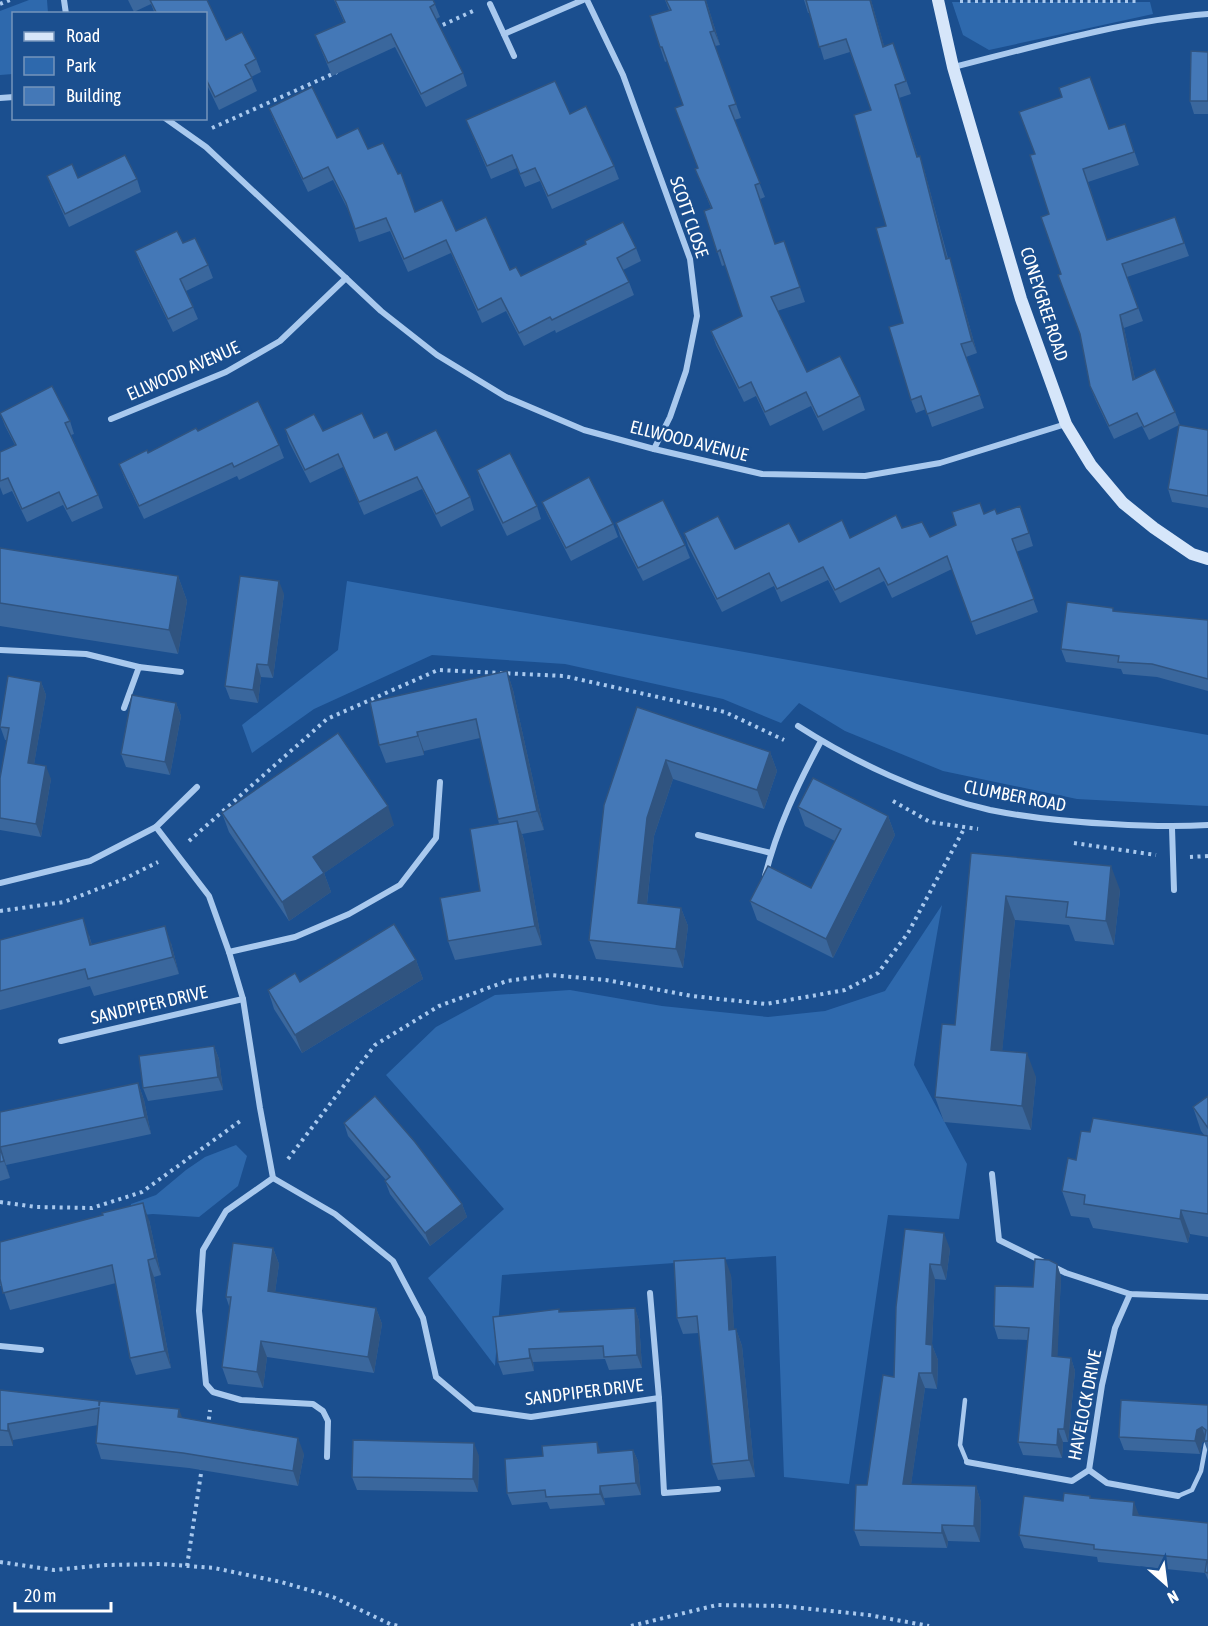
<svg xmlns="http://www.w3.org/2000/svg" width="1208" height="1626" viewBox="0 0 1208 1626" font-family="'Asap Condensed',sans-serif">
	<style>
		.green { fill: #2e69ad }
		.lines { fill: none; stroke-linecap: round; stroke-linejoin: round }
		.path { stroke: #a9c9ee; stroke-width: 4; stroke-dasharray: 3 4.5; stroke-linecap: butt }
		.lane { stroke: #a9c9ee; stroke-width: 4.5 }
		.street { stroke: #a9c9ee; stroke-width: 6 }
		.secondary { stroke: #d6e6fa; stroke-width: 12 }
		.wall { fill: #3a679d }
		.shaded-wall { fill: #305480 }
		.building { fill: #4478b7; stroke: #305480; stroke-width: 1.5 }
		.labels { text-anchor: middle; stroke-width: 5; stroke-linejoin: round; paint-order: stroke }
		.street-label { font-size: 18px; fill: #fff; stroke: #1b4f8f }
	</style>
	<rect width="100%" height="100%" fill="#1b4f8f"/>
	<g class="green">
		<polygon points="29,0 47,0 48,13 14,14 13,74 0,75 0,11"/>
		<polygon points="952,2 1150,2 1153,14 989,50 963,35"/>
		<polygon points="347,581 1208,735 1208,806 1077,799 943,771 845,731 799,703 781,723 723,699 565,664 432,655 314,709 252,753 242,725 338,650"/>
		<polygon points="942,905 914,1065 967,1164 959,1219 888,1215 849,1484 784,1477 776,1256 502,1275 495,1366 428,1278 504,1209 386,1075 436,1027 495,995 570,990 662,1006 768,1017 825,1011 885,991"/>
		<polygon points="236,1145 247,1156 238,1186 199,1217 153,1214 130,1216 131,1204 156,1195 186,1170 205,1157"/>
	</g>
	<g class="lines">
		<g class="path">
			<polyline points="960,1 1138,1"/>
			<polyline points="0,4 10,0"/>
			<polyline points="436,28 473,11"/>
			<polyline points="212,128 337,72"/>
			<polyline points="893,801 930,822 978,829"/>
			<polyline points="189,841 327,719 438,670 564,676 725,712 784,740"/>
			<polyline points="1074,843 1156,855"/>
			<polyline points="1190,857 1208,856"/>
			<polyline points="0,911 64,902 124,879 158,862"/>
			<polyline points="288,1159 375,1045 439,1006 507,981 550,975 606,980 692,996 766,1004 845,990 878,973 908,933 965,827"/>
			<polyline points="0,1202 36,1207 92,1208 142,1192 243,1119"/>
			<polyline points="208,1427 210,1410"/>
			<polyline points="0,1562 54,1570 106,1565 162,1564 214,1568 281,1582 333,1597 390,1624 399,1626"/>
			<polyline points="187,1566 202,1467"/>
			<polyline points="631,1626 717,1605 783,1606 869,1615 929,1626"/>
		</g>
		<g class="lane">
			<polyline points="965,1400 960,1445 967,1462"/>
			<polyline points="1178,1496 1192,1490 1201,1471 1206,1444"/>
		</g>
		<g class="street">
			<polyline points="64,0 66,14"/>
			<polyline points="587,0 623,75 690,259 697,316 686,371 670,417 654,449"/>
			<polyline points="490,4 514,56"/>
			<polyline points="504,34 583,0"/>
			<path d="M 954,67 C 1037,46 1122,21 1208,14"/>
			<polyline points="0,98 14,97"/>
			<polyline points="165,118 206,147 381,311 437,355 506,397 584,430 654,449 762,474 865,476 940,463 1066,424"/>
			<polyline points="111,419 226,372 280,341 346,278"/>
			<polyline points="0,650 86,654 139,667"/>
			<polyline points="124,708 139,667 181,672"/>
			<path d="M 798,726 C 854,762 924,795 990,810 C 1030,818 1071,822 1112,824 C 1144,826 1176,827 1208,825"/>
			<polyline points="156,827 209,896 229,952 243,999 260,1108 273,1178 226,1211 203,1250 199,1311 206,1384 213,1392 241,1400 313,1404 323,1411 328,1421 327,1457"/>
			<polyline points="1172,828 1174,890"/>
			<polyline points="698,835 771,853"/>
			<path d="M 765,876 C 777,828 798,784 821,741"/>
			<polyline points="0,883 90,861 156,827 197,787"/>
			<polyline points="229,952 295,937 349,914 400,885 436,838 440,782"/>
			<polyline points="61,1041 243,999"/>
			<polyline points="992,1174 999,1240 1066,1273 1130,1294 1208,1297"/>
			<polyline points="273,1178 335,1214 393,1261 423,1318 436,1377 474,1409 531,1417 659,1398"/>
			<polyline points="650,1293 659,1398 664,1493 718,1489"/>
			<polyline points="0,1346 41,1350"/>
			<polyline points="967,1462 1072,1481 1089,1470 1102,1385 1115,1328 1130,1294"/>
			<polyline points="1089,1470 1107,1483 1178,1496"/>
		</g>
		<polyline class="secondary" points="938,0 953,67 1021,299 1066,424 1091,465 1123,503 1154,528 1192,554 1208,559"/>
	</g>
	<g class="wall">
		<polygon points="128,0 207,0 226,40 256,59 261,72 251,77 257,91 219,110 206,83 206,14 155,14 151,4 134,12"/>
		<polygon points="334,0 433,0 440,17 436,19 463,73 467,86 426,107 395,47 332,76 315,35 344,22"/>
		<polygon points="665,0 706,0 720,45 715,46 741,118 734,120 765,197 760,199 775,244 784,241 805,302 777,311 807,372 860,396 865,410 823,431 811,406 770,426 756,396 744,402 716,345 711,331 742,316 725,265 722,266 704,211 711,208 695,169 698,168 683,105 667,61 665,62 660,47 669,10"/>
		<polygon points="804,0 871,0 884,46 893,43 911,94 899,98 918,157 924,169 948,258 954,271 977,353 966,357 984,408 932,427 926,409 916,413 911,400 903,323 886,226 871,110 850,52 824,60 810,13 808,13"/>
		<polygon points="1208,52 1208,114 1194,114 1190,101"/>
		<polygon points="269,108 337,138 368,149 415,212 456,231 510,270 521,276 636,248 641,261 623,270 629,282 634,295 556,333 555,330 524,346 506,311 482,323 451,253 408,272 390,231 359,242 350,214 333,180 308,192 274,121"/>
		<polygon points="570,114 614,166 619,179 552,209 540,181 525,187 517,168 491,179 466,120"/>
		<polygon points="1125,124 1139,165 1088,182 1107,240 1175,217 1189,256 1127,277 1143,321 1124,328 1135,379 1175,412 1180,425 1179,425 1208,430 1208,508 1172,502 1168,489 1179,425 1149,440 1142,426 1114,439 1095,399 1090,386 1080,334 1061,274 1049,214 1109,129"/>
		<polygon points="47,176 137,179 141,192 69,227 52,189"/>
		<polygon points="183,243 208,265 213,278 186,291 198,319 173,332 140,264 135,251"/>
		<polygon points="0,413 70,421 74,434 71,435 98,495 103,508 72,522 63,505 27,522 12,491 3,495 0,487 0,452 15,445 5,426"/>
		<polygon points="285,429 323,431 374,438 395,450 470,497 474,510 441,527 422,489 364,515 343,467 310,483 289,442"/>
		<polygon points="198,431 279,445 284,458 239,480 237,476 144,519 124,477 119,464 148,453"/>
		<polygon points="477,470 537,506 541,519 507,536 481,483"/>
		<polygon points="542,502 613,524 618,537 571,561 547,514"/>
		<polygon points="984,514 997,514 1025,519 1033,546 1016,552 1038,612 976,635 952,569 892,598 884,581 840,603 828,580 781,602 774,586 722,612 688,546 684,533 735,549 850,538 902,528 930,537"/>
		<polygon points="616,523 685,545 690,558 643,581 620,536"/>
		<polygon points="0,548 178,576 187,601 178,654 0,626"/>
		<polygon points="284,594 273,678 261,677 258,703 230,699 225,686"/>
		<polygon points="1114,612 1208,620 1208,691 1157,677 1123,674 1121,669 1066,662 1061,649"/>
		<polygon points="507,671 513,690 544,830 522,834 524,840 542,945 455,960 448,941 480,891 499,824 480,738 424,751 424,755 386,763 379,745"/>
		<polygon points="41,682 46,695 34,764 51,779 41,837 0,830 0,778 7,740 5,740 0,726"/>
		<polygon points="176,703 181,716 170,775 126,767 121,754"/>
		<polygon points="637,707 770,752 777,771 764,809 673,779 654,836 647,904 681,908 688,926 683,968 596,959 589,940"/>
		<polygon points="798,807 888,816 895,835 833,958 757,920 750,901 811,888 835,841 805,826"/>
		<polygon points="222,813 394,825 324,873 331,892 289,921 229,832"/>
		<polygon points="971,853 1120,890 1114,945 1075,941 1069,925 1015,920 1002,1051 1036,1077 1031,1130 944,1122 935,1097 955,1025"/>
		<polygon points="89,935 92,945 171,943 179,974 94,996 90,986 0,1010 0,940"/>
		<polygon points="416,960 423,979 302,1053 274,1009 268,990 300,982"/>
		<polygon points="214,1046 219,1059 223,1090 148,1101 143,1088"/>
		<polygon points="138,1083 144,1100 151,1134 6,1165 10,1178 0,1181 0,1112"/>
		<polygon points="1208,1096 1208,1237 1190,1234 1188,1243 1093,1228 1089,1218 1071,1216 1062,1191 1076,1160 1090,1132 1205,1136 1201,1131 1193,1107"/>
		<polygon points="344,1123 462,1204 467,1217 430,1246 390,1194 385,1181 386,1180 348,1136"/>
		<polygon points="149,1220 161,1275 154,1277 171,1368 136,1375 130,1358 116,1283 10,1310 2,1286 0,1286 0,1242"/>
		<polygon points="905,1229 950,1249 946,1280 935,1279 932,1345 938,1360 937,1389 925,1388 911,1484 976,1486 981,1502 980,1542 948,1541 947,1548 860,1546 854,1530 867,1485 894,1377"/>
		<polygon points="273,1248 279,1264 275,1292 376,1308 382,1324 374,1373 267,1357 263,1388 228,1384 222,1367 230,1309 226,1297"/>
		<polygon points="1057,1264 1061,1277 1057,1357 1071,1358 1075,1371 1068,1442 1063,1442 1062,1458 1023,1455 1018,1442 1028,1340 998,1339 994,1326"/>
		<polygon points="731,1275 734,1329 736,1329 742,1346 755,1477 718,1480 712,1464 699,1333 683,1334 677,1318"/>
		<polygon points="635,1308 639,1321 642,1368 609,1370 605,1359 533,1362 534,1371 503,1375 498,1362 560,1312"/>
		<polygon points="0,1390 182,1418 304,1454 298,1486 189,1468 101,1459 96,1443 98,1425 13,1440 13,1446 0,1446"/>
		<polygon points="1208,1405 1208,1452 1204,1441 1202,1443 1200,1454 1124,1450 1119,1437"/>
		<polygon points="633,1450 638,1461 641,1495 604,1498 605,1505 550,1509 547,1502 512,1505 507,1493 601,1453"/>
		<polygon points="479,1456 478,1492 357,1490 352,1477"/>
		<polygon points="1090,1496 1091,1498 1139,1516 1208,1523 1208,1580 1205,1573 1098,1562 1097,1557 1024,1548 1019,1535 1063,1501"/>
	</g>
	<g class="shaded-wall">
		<polygon points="705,0 706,0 720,45 714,31"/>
		<polygon points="870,0 871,0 888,60 883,47"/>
		<polygon points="895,85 899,98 922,170 917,157"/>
		<polygon points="920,156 924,169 951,272 946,259"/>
		<polygon points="950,258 954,271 977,353 972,341"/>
		<polygon points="1120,315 1124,328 1138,393 1133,380"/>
		<polygon points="178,576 187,601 178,654 169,630"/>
		<polygon points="279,581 284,594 273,678 268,665"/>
		<polygon points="257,664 261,677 258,703 253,690"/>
		<polygon points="507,671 513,690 544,830 537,811"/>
		<polygon points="41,682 46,695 32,776 28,763"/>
		<polygon points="176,703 181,716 170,775 165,762"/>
		<polygon points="417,732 424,751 424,755 418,736"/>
		<polygon points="770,752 777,771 764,809 757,790"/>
		<polygon points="666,760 673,779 654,836 645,922 638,903 647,818"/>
		<polygon points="46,766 51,779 41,837 36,824"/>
		<polygon points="388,806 394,825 320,876 313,857"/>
		<polygon points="888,816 895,835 833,958 826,939"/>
		<polygon points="517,821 524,840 542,945 535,926"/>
		<polygon points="1111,866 1120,890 1114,945 1106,921"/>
		<polygon points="324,873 331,892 289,921 282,902"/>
		<polygon points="1006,896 1015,920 1000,1074 991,1050"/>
		<polygon points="681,908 688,926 683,968 676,949"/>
		<polygon points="83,918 89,935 96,962 90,945"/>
		<polygon points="165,926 171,943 179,974 173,957"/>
		<polygon points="416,960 423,979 302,1053 295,1035"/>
		<polygon points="214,1046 219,1059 223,1090 218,1077"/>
		<polygon points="1027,1053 1036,1077 1031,1130 1022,1106"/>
		<polygon points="138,1083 144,1100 151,1134 145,1117"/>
		<polygon points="0,1147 6,1165 10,1178 4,1161"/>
		<polygon points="143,1203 149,1220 161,1275 155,1258"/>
		<polygon points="462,1204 467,1217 430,1246 425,1233"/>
		<polygon points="1181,1210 1190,1234 1188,1243 1180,1219"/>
		<polygon points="944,1233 950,1249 946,1280 941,1265"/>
		<polygon points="273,1248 279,1264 273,1307 268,1291"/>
		<polygon points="725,1258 731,1275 735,1346 729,1330"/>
		<polygon points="148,1260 154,1277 171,1368 165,1351"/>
		<polygon points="930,1264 935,1279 932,1345 938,1360 937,1389 932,1373 926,1344"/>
		<polygon points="1057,1264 1061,1277 1057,1369 1052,1356"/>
		<polygon points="376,1308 382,1324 374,1373 368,1357"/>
		<polygon points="635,1308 639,1321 642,1368 637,1355"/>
		<polygon points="736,1329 742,1346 755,1477 749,1460"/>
		<polygon points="261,1341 267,1357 263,1388 257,1372"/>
		<polygon points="529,1349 533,1362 534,1371 530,1358"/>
		<polygon points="1071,1358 1075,1371 1068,1442 1064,1429"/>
		<polygon points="919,1373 925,1388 909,1499 903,1484"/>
		<polygon points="179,1409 185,1425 178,1417"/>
		<polygon points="8,1424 13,1440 13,1446 8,1431"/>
		<polygon points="1202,1427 1206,1440 1202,1443 1200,1454 1195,1441 1197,1430"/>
		<polygon points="1058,1429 1063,1442 1062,1458 1057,1445"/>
		<polygon points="298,1438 304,1454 298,1486 293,1471"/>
		<polygon points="597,1442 601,1453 598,1453"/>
		<polygon points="474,1443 479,1456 478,1492 473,1479"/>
		<polygon points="633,1450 638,1461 641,1495 636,1483"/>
		<polygon points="600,1486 604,1498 605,1505 600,1494"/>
		<polygon points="976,1486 981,1502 980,1542 974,1526"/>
		<polygon points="1134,1502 1139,1515 1138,1528 1133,1515"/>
		<polygon points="942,1525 948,1541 947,1548 942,1533"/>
	</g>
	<g class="building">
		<polygon points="150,0 207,0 226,40 242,32 256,59 245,65 252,78 215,97 206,79 206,14 157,14"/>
		<polygon points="335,0 433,0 435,4 430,7 463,73 421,94 391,34 328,63 315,35 345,22"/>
		<polygon points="666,0 705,0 714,31 710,32 736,104 729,106 760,183 755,185 775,244 784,241 800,287 771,297 807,372 840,356 860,396 818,417 806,392 765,412 751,382 739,388 711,331 742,316 720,250 717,252 704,211 712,208 695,169 698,168 675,108 683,105 662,47 660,47 650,16 671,10"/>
		<polygon points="806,0 870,0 883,47 893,43 906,81 895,85 917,157 920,156 946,259 950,258 972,341 961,344 980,395 927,414 921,396 911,400 889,327 903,323 876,228 886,226 854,115 871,110 846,39 819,47"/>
		<polygon points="1191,51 1208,52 1208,101 1190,101"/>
		<polygon points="1090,77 1109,129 1125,124 1134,152 1083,169 1107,240 1175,217 1184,243 1122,264 1138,308 1120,315 1133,380 1155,369 1175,412 1144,427 1137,413 1109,426 1090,386 1080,334 1058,275 1061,274 1041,217 1049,214 1030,155 1035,154 1019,112 1062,97 1059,88"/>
		<polygon points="555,81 570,114 586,106 614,166 548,196 535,168 520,174 512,155 487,166 466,120"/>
		<polygon points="312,87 337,138 358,128 368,149 383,143 398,174 401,173 415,212 442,200 456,231 486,217 510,270 516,267 521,276 586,244 585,241 623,222 636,248 617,258 629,282 552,320 550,317 519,333 501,298 478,310 446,240 404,259 386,218 355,229 346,203 328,167 303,179 269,108"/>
		<polygon points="125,155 137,179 65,214 47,176 72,164 78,178"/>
		<polygon points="177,231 183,243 195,238 208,265 180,279 193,307 168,319 135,251"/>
		<polygon points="52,386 70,421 65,423 98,495 67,509 59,492 22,509 8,478 0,481 0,452 16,445 0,413"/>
		<polygon points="258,401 279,445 234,467 232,463 139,506 119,464 147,450 148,453 196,428 198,431"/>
		<polygon points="362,413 374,438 387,432 395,450 436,430 470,497 436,514 417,477 359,502 338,454 305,470 285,429 314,414 323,431"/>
		<polygon points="1179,425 1208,430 1208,496 1168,489"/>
		<polygon points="510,453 537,506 503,523 477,470"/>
		<polygon points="589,477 613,524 566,548 542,502"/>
		<polygon points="663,500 685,545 638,568 616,523"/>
		<polygon points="980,503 984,514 995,509 997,514 1020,506 1029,533 1012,539 1034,599 971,622 947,556 888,585 879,568 835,590 823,567 777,589 769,573 717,599 684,533 718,516 735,549 789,523 799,542 842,520 850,538 896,515 902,528 922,522 930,537 956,525 952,512"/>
		<polygon points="0,548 178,576 169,630 0,603"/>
		<polygon points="240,576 279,581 268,665 257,664 253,690 225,686"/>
		<polygon points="1067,602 1113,608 1113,611 1208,620 1208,679 1152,664 1118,662 1119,656 1061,649"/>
		<polygon points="507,671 537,811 498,819 476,719 417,732 418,736 379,745 370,702"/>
		<polygon points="8,676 41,682 28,763 46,766 36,824 0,818 0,778 9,728 0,727 0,726"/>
		<polygon points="132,695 176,703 165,762 121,754"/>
		<polygon points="637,707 770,752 757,790 666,760 647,818 638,903 681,908 676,949 589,940 604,805"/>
		<polygon points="338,733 388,806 313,857 324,873 282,902 222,813"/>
		<polygon points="813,778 888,816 826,939 750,901 768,866 811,888 841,829 798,807"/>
		<polygon points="517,821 535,926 448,941 440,898 480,891 470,829"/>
		<polygon points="971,853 1111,866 1106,921 1066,917 1068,902 1006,896 991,1050 1027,1053 1022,1106 935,1097 942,1024 955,1025"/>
		<polygon points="83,918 90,945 165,926 173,957 88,979 85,969 0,991 0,940"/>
		<polygon points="394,924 416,960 295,1035 268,990 295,973 300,982"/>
		<polygon points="214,1046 218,1077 143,1088 139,1056"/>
		<polygon points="138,1083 145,1117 0,1147 4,1161 0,1162 0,1112"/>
		<polygon points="375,1096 415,1142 462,1204 425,1233 385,1181 390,1177 344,1123"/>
		<polygon points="1208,1096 1208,1128 1193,1107"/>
		<polygon points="1093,1118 1208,1136 1208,1214 1181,1210 1180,1219 1084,1204 1085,1195 1062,1191 1068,1158 1076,1160 1081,1131 1090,1132"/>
		<polygon points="143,1203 155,1258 148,1260 165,1351 130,1358 112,1265 3,1293 0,1279 0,1242 103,1215 102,1213"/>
		<polygon points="905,1229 944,1233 941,1265 930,1264 926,1344 932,1345 932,1373 919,1373 903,1484 976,1486 974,1526 942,1525 942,1533 854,1530 856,1485 867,1485 883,1375 894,1377 896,1307"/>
		<polygon points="233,1243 273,1248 268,1291 376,1308 368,1357 261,1341 257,1372 222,1367 231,1297 226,1297"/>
		<polygon points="725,1258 729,1330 736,1329 749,1460 712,1464 697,1316 677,1318 674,1261"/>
		<polygon points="1035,1259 1049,1260 1057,1264 1052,1356 1071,1358 1064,1429 1058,1429 1057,1445 1018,1442 1029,1328 994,1326 995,1286 1033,1287"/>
		<polygon points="635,1308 637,1355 604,1357 603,1346 529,1349 530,1358 498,1362 493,1317 559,1309 559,1312"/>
		<polygon points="0,1390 99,1401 99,1406 100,1401 179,1409 178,1417 298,1438 293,1471 183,1453 96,1443 99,1408 8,1424 8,1431 0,1430"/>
		<polygon points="1121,1400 1208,1405 1208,1441 1204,1441 1206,1430 1202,1427 1197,1430 1195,1441 1119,1437"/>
		<polygon points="353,1440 474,1443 473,1479 352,1477"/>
		<polygon points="597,1442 598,1453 633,1450 636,1483 600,1486 600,1494 546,1497 545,1490 507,1493 505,1459 543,1456 542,1446"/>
		<polygon points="1064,1493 1090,1496 1090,1498 1134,1502 1133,1515 1208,1523 1208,1573 1205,1572 1207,1560 1094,1549 1094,1545 1019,1535 1024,1496 1063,1501"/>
	</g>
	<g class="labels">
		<g class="street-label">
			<text transform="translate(689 217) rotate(71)" y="6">SCOTT CLOSE</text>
			<text transform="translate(1044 304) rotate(72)" y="6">CONEYGREE ROAD</text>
			<text transform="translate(183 371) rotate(-24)" y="6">ELLWOOD AVENUE</text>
			<text transform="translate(689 441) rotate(14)" y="6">ELLWOOD AVENUE</text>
			<text transform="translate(1015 796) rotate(11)" y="6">CLUMBER ROAD</text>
			<text transform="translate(149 1005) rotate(-13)" y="6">SANDPIPER DRIVE</text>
			<text transform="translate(584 1392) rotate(-7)" y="6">SANDPIPER DRIVE</text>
			<text transform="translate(1085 1405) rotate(-79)" y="6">HAVELOCK DRIVE</text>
		</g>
	</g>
	<rect x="12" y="12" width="195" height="108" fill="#1b4f8f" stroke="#7695bc" stroke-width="1.5"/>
	<rect x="24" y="32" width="30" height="9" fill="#d6e6fa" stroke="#7695bc" stroke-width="1.5"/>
	<text x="66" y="42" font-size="18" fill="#ffffff">Road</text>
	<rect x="24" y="57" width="30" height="18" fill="#2e69ad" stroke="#7695bc" stroke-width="1.5"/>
	<text x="66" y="72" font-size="18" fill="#ffffff">Park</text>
	<rect x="24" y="87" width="30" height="18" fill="#4478b7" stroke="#7695bc" stroke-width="1.5"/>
	<text x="66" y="102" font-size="18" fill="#ffffff">Building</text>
	<g transform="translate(1166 1584) rotate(152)" stroke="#1b4f8f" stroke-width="4.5" paint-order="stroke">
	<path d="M0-4.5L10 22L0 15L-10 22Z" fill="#ffffff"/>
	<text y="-9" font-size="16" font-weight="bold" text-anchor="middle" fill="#ffffff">N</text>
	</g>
	<path d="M15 1602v9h96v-9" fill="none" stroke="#ffffff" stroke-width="3"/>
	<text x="24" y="1602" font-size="18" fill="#ffffff" stroke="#1b4f8f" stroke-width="4.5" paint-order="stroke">20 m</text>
</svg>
